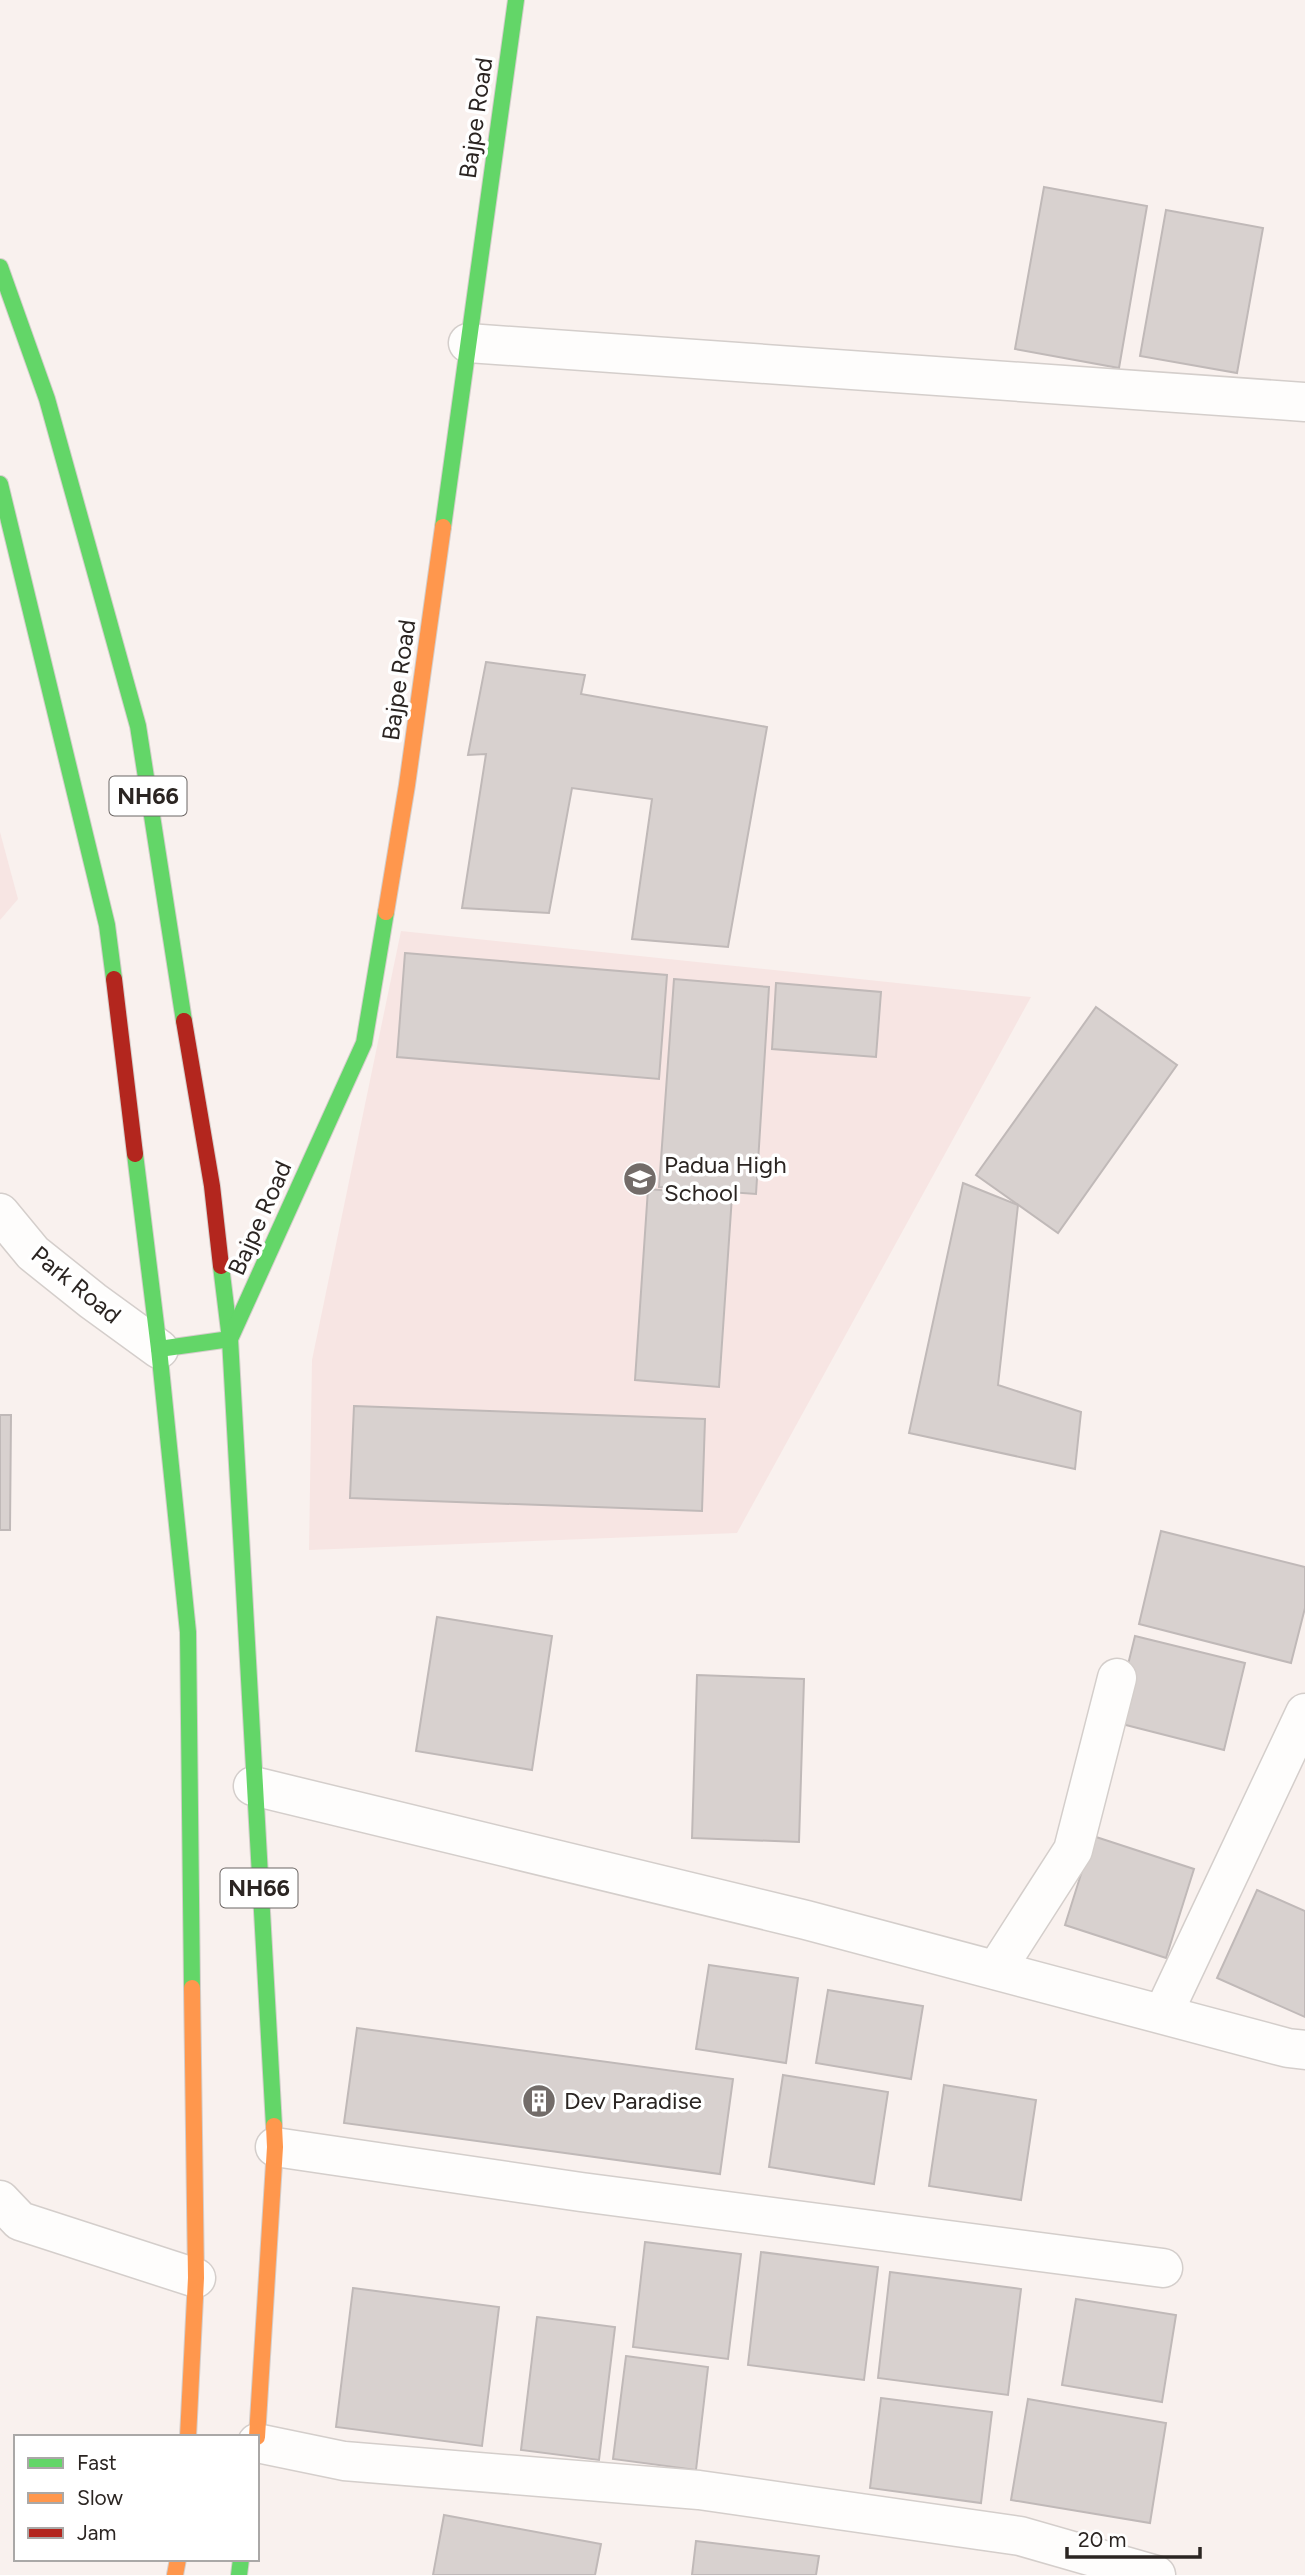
<svg xmlns="http://www.w3.org/2000/svg" width="1305" height="2575" viewBox="0 0 1305 2575" font-family="Figtree,sans-serif">
	<style>
		.education { fill: #f7e5e3 }
		.building { fill: #d8d1cf; stroke: #c0b9b8; stroke-width: 2 }
		.lines { fill: none; stroke-linecap: round; stroke-linejoin: round }
		.street-casing { stroke: #d4cecb; stroke-width: 41 }
		.fast-casing { stroke: #d4cecb; stroke-width: 18 }
		.slow-casing { stroke: #d4cecb; stroke-width: 18 }
		.jam-casing { stroke: #d4cecb; stroke-width: 18 }
		.street { stroke: #fefdfc; stroke-width: 38 }
		.fast { stroke: #63d668; stroke-width: 16 }
		.slow { stroke: #ff974d; stroke-width: 16 }
		.jam { stroke: #b3261e; stroke-width: 16 }
		.labels { text-anchor: middle; stroke-width: 7; stroke-linejoin: round; paint-order: stroke }
		.shield { fill: #fff; stroke: #6b6664; stroke-width: 2 }
		.shield-label { font-size: 23px; font-weight: bold; fill: #2b2522 }
		.street-label { font-size: 24px; fill: #2b2522; stroke: #fff }
		.poi-label { font-size: 24px; fill: #2b2522; stroke: #fff; text-anchor: start }
	</style>
	<rect width="100%" height="100%" fill="#f9f1ee"/>
	<g class="education">
		<polygon points="0,832 18,899 0,920"/>
		<polygon points="401,931 1031,997 737,1533 309,1550 312,1360"/>
	</g>
	<g class="building">
		<polygon points="1044,187 1147,206 1119,368 1015,349"/>
		<polygon points="1166,210 1263,228 1237,373 1140,356"/>
		<polygon points="486,662 585,675 581,694 767,727 728,947 632,939 652,799 572,788 549,913 462,908 486,754 468,755"/>
		<polygon points="405,953 667,975 659,1079 397,1057"/>
		<polygon points="674,979 769,987 756,1194 659,1187"/>
		<polygon points="776,983 881,992 876,1057 772,1049"/>
		<polygon points="1096,1007 1177,1065 1058,1233 976,1175"/>
		<polygon points="963,1183 1018,1205 998,1385 1081,1412 1075,1469 909,1433"/>
		<polygon points="648,1189 732,1196 719,1387 635,1380"/>
		<polygon points="354,1406 705,1419 702,1511 350,1498"/>
		<polygon points="0,1415 11,1415 10,1530 0,1530"/>
		<polygon points="1161,1531 1305,1567 1305,1608 1291,1663 1139,1624"/>
		<polygon points="437,1617 552,1636 532,1770 416,1751"/>
		<polygon points="1135,1636 1245,1663 1224,1750 1114,1722"/>
		<polygon points="697,1675 804,1679 799,1842 692,1838"/>
		<polygon points="1093,1836 1194,1869 1166,1958 1065,1925"/>
		<polygon points="1257,1890 1305,1911 1305,2017 1217,1978"/>
		<polygon points="709,1965 798,1978 786,2063 696,2049"/>
		<polygon points="828,1990 923,2006 911,2079 816,2063"/>
		<polygon points="357,2028 733,2079 720,2174 344,2123"/>
		<polygon points="783,2075 888,2092 874,2184 769,2167"/>
		<polygon points="944,2085 1036,2100 1021,2200 929,2186"/>
		<polygon points="645,2242 741,2254 728,2359 633,2347"/>
		<polygon points="761,2252 878,2267 864,2380 748,2365"/>
		<polygon points="890,2272 1021,2289 1008,2395 878,2378"/>
		<polygon points="353,2288 499,2307 482,2446 336,2427"/>
		<polygon points="1076,2299 1176,2315 1162,2402 1062,2385"/>
		<polygon points="537,2317 615,2327 599,2460 521,2450"/>
		<polygon points="626,2356 708,2367 696,2470 613,2459"/>
		<polygon points="881,2398 992,2412 981,2503 870,2488"/>
		<polygon points="1028,2399 1166,2423 1150,2523 1011,2500"/>
		<polygon points="444,2515 601,2544 595,2575 433,2575"/>
		<polygon points="696,2541 819,2556 816,2575 692,2575"/>
	</g>
	<g class="lines">
		<g class="street-casing">
			<g id="street">
				<polyline points="468,343 1305,402"/>
				<polyline points="0,1213 33,1253 93,1301 159,1349"/>
				<polyline points="253,1786 806,1920 1288,2048 1305,2050"/>
				<polyline points="996,1970 1073,1850 1117,1678"/>
				<polyline points="1163,2014 1305,1713"/>
				<polyline points="275,2147 581,2192 1163,2268"/>
				<polyline points="0,2200 20,2221 196,2278"/>
				<polyline points="257,2443 344,2461 699,2490 1020,2536 1156,2575"/>
			</g>
		</g>
		<g class="fast-casing">
			<g id="fast">
				<polyline points="0,267 47,399 138,726 184,1021"/>
				<polyline points="0,484 107,925 114,979"/>
				<polyline points="443,527 516,0"/>
				<polyline points="135,1154 159,1349 188,1632 192,1988"/>
				<polyline points="221,1266 230,1339 274,2126"/>
				<polyline points="159,1349 230,1339 364,1043 386,912"/>
				<polyline points="239,2575 241,2559"/>
			</g>
		</g>
		<g class="slow-casing">
			<g id="slow">
				<polyline points="386,912 407,785 443,527"/>
				<polyline points="188,2437 196,2278 192,1988"/>
				<polyline points="257,2437 275,2147 274,2126"/>
				<polyline points="175,2575 178,2559"/>
			</g>
		</g>
		<g class="jam-casing">
			<g id="jam">
				<polyline points="114,979 135,1154"/>
				<polyline points="184,1021 212,1186 221,1266"/>
			</g>
		</g>
		<use href="#street" class="street"/>
		<use href="#fast" class="fast"/>
		<use href="#slow" class="slow"/>
		<use href="#jam" class="jam"/>
	</g>
	<defs>
		<g id="school-disc" transform="scale(1.75)"><circle r="9.5" fill="#736c69" stroke="#fff"/><path d="M0-5L7-2L0 1L-7-2ZM-4 1L0 2.5L4 1V4Q0 6-4 4Z" fill="#fff"/></g>
		<g id="building-disc" transform="scale(1.75)"><circle r="9.5" fill="#736c69" stroke="#fff"/><path d="M-4-6H4V6H1V3H-1V6H-4ZM-2.5-4.3h1.7v1.8h-1.7ZM.8-4.3h1.7v1.8H.8ZM-2.5-1h1.7V.8h-1.7ZM.8-1h1.7V.8H.8Z" fill="#fff"/></g>
	</defs>
	<g fill-rule="evenodd">
		<use href="#school-disc" x="640" y="1179"/>
		<use href="#building-disc" x="539" y="2101"/>
	</g>
	<g class="labels">
		<g class="shield">
			<rect x="109.5" y="776.5" width="77" height="39" rx="5"/>
			<rect x="220.5" y="1868.5" width="77" height="39" rx="5"/>
		</g>
		<g class="shield-label">
			<text x="148" y="804">NH66</text>
			<text x="259" y="1896">NH66</text>
		</g>
		<g class="street-label">
			<text transform="translate(476 118) rotate(-82)" y="8">Bajpe Road</text>
			<text transform="translate(399 680) rotate(-82)" y="8">Bajpe Road</text>
			<text transform="translate(260 1218) rotate(-66)" y="8">Bajpe Road</text>
			<text transform="translate(76 1285) rotate(39)" y="8">Park Road</text>
		</g>
		<g class="poi-label">
			<text x="664" y="1173">Padua High<tspan x="664" dy="28">School</tspan></text>
			<text x="564" y="2109">Dev Paradise</text>
		</g>
	</g>
	<rect x="14" y="2435" width="245" height="126" fill="#ffffff" stroke="#aaa8a7" stroke-width="2"/>
	<rect x="28" y="2458" width="35" height="10" fill="#63d668" stroke="#aaa8a7" stroke-width="2"/>
	<text x="77" y="2470" font-size="21" fill="#2b2522">Fast</text>
	<rect x="28" y="2493" width="35" height="10" fill="#ff974d" stroke="#aaa8a7" stroke-width="2"/>
	<text x="77" y="2505" font-size="21" fill="#2b2522">Slow</text>
	<rect x="28" y="2528" width="35" height="10" fill="#b3261e" stroke="#aaa8a7" stroke-width="2"/>
	<text x="77" y="2540" font-size="21" fill="#2b2522">Jam</text>
	<path d="M1067 2547v10h133v-10" fill="none" stroke="#2b2522" stroke-width="3.5"/>
	<text x="1078" y="2547" font-size="21" fill="#2b2522" stroke="#ffffff" stroke-width="5" paint-order="stroke">20 m</text>
</svg>
